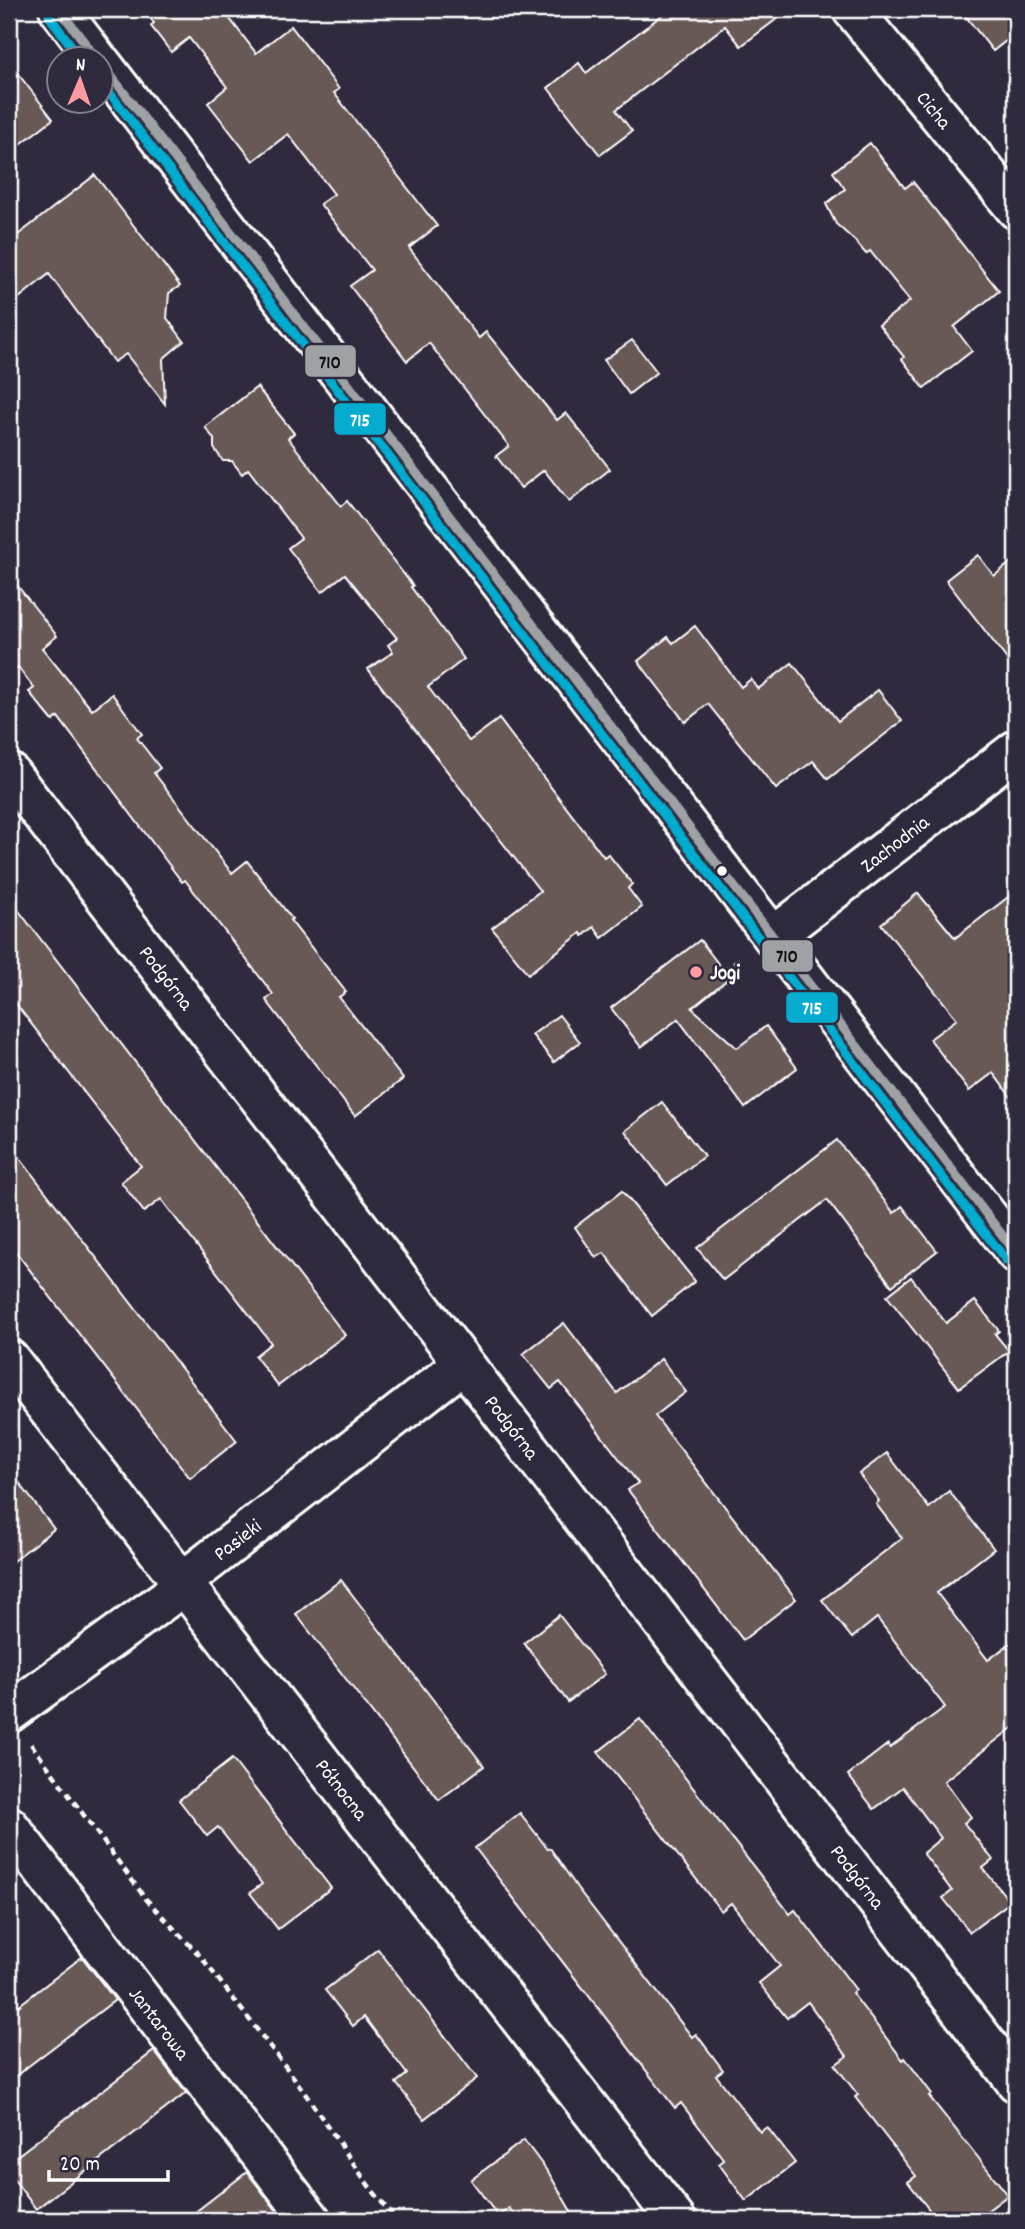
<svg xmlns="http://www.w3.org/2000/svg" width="1025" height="2229" viewBox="0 0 1025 2229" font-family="Dekko,sans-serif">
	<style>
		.building { fill: #685856; stroke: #fff; stroke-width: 2 }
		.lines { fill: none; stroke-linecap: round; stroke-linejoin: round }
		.street-casing { stroke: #fff; stroke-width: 44 }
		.path { stroke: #fff; stroke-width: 4.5; stroke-dasharray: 7 5; stroke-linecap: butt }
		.street { stroke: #2f2a3d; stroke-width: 38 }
		.bus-1-casing { stroke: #2f2a3d; stroke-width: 14 }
		.bus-2-casing { stroke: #2f2a3d; stroke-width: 14 }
		.bus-1 { stroke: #9ea2a5; stroke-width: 9 }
		.bus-2 { stroke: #06acd0; stroke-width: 9 }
		.bus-dot { fill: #fff; stroke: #2f2a3d; stroke-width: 2.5 }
		.poi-dot { fill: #ff9aa2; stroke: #2f2a3d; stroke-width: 2.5 }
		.labels { text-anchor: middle; stroke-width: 5; stroke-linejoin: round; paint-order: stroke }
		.street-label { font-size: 21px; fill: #fff; stroke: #2f2a3d }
		.poi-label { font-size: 21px; font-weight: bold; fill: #fff; stroke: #2f2a3d; text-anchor: start }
		.line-badge { stroke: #2f2a3d; stroke-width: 2.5 }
		.badge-label { font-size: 19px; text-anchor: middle; font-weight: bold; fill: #fff }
		.pale-badge-label { font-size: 19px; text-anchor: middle; font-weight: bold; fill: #111 }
	</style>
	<rect width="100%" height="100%" fill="#2f2a3d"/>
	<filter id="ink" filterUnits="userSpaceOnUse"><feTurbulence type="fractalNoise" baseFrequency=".0143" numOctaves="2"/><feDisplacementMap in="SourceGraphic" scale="14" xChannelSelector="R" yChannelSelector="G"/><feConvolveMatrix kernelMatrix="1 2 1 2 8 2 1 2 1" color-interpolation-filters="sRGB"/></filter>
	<g filter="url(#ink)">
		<g class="building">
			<polygon points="143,9 226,9 224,11 256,53 291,26 339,89 334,93 437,226 409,248 479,338 486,332 557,420 566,413 610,469 569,502 544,470 521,488 496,456 509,446 429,343 407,361 350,286 372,270 320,204 334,194 288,134 253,161 208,103 227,87 189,38 171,52 151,26 154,23"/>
			<polygon points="670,9 790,9 741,46 725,26 616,110 632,131 600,155 548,88 579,63 586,73"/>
			<polygon points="960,9 1016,9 1016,33 993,51"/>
			<polygon points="9,62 53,119 9,153"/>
			<polygon points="870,143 905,188 913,182 999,291 954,327 972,351 924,388 902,359 904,357 879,325 910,301 870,251 866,254 855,241 836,224 826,204 845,189 833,172"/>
			<polygon points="95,175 180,286 169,293 167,318 184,341 163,359 165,404 126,354 114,362 49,274 9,306 9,242"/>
			<polygon points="632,340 657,372 629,394 604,360"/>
			<polygon points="257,387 294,433 288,438 341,506 347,501 413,586 411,587 464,659 428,687 469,741 499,719 604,857 608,854 632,884 628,888 642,907 602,938 594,927 583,936 581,933 528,974 492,928 540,891 368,669 393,652 388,645 397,638 345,574 322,592 288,548 301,538 248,469 242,474 232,461 223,461 214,448 214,439 205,427"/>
			<polygon points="978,555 994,576 1016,558 1016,671 946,580"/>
			<polygon points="9,575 57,636 42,648 92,710 112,694 142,734 137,738 160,768 154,773 232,873 247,861 292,919 290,920 346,992 339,997 403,1079 355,1116 266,1000 273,994 185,880 182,882 58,717 53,721 29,692 34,688 18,667 9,674"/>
			<polygon points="695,626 741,687 751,679 758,689 792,663 838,721 878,690 902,721 828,779 813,761 776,789 708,704 685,722 638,661 668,637 673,643"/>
			<polygon points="1016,891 1016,1104 993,1073 969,1091 930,1039 957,1019 881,924 918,893 955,938"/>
			<polygon points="9,898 345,1335 278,1386 255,1356 271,1343 161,1199 144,1212 121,1182 141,1166 9,995"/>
			<polygon points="700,940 729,978 692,1008 737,1048 766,1026 797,1068 745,1108 678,1019 641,1047 611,1008"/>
			<polygon points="559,1015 580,1042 554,1062 532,1035"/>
			<polygon points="662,1102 704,1156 667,1185 625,1131"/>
			<polygon points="837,1140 894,1213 902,1206 937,1251 892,1286 827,1200 723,1280 697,1248"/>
			<polygon points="9,1144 237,1441 190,1478 9,1243"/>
			<polygon points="622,1191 695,1281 652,1316 604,1253 596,1258 575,1227"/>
			<polygon points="911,1277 946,1323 975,1301 999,1331 995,1334 1009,1351 959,1388 887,1296"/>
			<polygon points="564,1323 617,1393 661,1359 686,1392 655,1416 796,1599 743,1640 628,1490 638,1483 560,1382 551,1389 523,1354"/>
			<polygon points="887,1453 929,1508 949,1491 994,1549 937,1593 988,1660 1016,1639 1016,1725 944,1781 971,1817 964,1823 993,1860 983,1868 1010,1902 970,1932 943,1898 952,1891 923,1853 941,1838 903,1787 874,1809 848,1775 888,1744 890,1748 945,1707 877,1618 852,1638 822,1600 902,1538 876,1504 879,1501 859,1474"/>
			<polygon points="9,1469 54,1529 9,1564"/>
			<polygon points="341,1580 484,1766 439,1800 296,1614"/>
			<polygon points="559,1615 605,1674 568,1702 524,1643"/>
			<polygon points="640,1719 790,1914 795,1910 856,1990 852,1993 903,2060 905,2058 932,2094 929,2096 1008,2195 975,2220 937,2220 908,2182 916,2176 855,2097 858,2095 835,2065 847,2056 808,2002 787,2018 759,1983 780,1966 731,1903 721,1911 598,1752"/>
			<polygon points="232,1759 331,1888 278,1929 250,1893 262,1884 218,1827 207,1836 179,1800"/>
			<polygon points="520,1813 548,1849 550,1848 578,1889 692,2037 696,2034 723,2070 716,2075 760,2132 767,2127 795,2163 746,2201 719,2164 724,2160 681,2103 675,2108 475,1848"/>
			<polygon points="378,1949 477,2078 424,2119 396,2083 407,2074 364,2017 353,2026 325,1990"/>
			<polygon points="82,1957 115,2000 9,2081 9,2013"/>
			<polygon points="154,2051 186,2093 36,2209 9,2173 9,2162"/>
			<polygon points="524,2140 550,2175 576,2220 519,2220 509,2208 498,2216 471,2180"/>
			<polygon points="247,2172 284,2220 185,2220"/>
		</g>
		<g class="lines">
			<g class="street-casing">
				<g id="street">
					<polyline points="59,9 98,60"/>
					<path id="s1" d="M 852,9 L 1016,209"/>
					<polyline points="102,64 1016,1253"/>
					<path id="s2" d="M 9,772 L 1016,2082"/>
					<path id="s3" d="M 774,936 L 1016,750"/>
					<path id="s4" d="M 9,1359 L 676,2220"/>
					<path id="s5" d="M 9,1713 L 167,1598 L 182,1582 L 463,1364"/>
					<path id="s6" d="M 9,1826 L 311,2220"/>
				</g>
			</g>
			<g class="path">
				<polyline points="724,971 742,958"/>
				<polyline points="31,1744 146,1899 202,1958 295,2079 369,2186 396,2220"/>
			</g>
			<use href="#street" class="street"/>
			<g class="bus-1-casing">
				<g id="bus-1">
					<polyline points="59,9 98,60"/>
					<polyline points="102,64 1016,1253"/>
				</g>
			</g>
			<g class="bus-2-casing">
				<g id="bus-2">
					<polyline points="49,16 82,60"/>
					<polyline points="102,83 1006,1260"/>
				</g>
			</g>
			<use href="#bus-1" class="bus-1"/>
			<use href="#bus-2" class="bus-2"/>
		</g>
	</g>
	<circle class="bus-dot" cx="722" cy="871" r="6"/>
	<circle class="poi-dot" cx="696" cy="972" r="7"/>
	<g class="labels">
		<g class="street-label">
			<text dy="7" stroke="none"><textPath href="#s1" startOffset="130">Cicha</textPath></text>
			<text dy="7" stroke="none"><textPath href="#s3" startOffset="152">Zachodnia</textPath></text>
			<text dy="7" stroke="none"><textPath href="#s2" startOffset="259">Podgórna</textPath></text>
			<text dy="7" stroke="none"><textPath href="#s2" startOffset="826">Podgórna</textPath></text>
			<text dy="7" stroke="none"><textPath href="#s5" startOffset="287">Pasieki</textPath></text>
			<text dy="7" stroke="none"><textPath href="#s4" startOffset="544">Północna</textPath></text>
			<text dy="7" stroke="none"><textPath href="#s2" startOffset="1393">Podgórna</textPath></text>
			<text dy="7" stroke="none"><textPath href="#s6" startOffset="248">Jantarowa</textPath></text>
		</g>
		<g class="poi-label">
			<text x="710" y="979">Jogi</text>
		</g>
	</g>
	<g class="line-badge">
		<rect x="304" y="344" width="53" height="34" rx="7" fill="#9ea2a5"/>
		<rect x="333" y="402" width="54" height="34" rx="7" fill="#06acd0"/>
		<rect x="761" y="939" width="53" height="34" rx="7" fill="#9ea2a5"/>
		<rect x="785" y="991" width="54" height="33" rx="7" fill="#06acd0"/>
	</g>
	<g class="badge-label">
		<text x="360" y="426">715</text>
		<text x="812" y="1014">715</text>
	</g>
	<g class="pale-badge-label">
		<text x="330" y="368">710</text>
		<text x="787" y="962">710</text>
	</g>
	<rect width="1025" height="2229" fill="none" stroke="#2f2a3d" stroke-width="35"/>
	<rect x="18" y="18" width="990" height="2194" fill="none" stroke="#fff" stroke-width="2.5" filter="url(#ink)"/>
	<g transform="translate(80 80) rotate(2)"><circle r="33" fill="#2f2a3d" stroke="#827f8b" stroke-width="2"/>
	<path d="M0-5L12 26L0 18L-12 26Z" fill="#ff9aa2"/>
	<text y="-10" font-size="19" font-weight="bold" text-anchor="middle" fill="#ffffff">N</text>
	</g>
	<path d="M49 2170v10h119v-10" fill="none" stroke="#ffffff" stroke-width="3.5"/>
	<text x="60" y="2170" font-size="21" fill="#ffffff" stroke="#2f2a3d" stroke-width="5" paint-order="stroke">20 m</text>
</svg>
